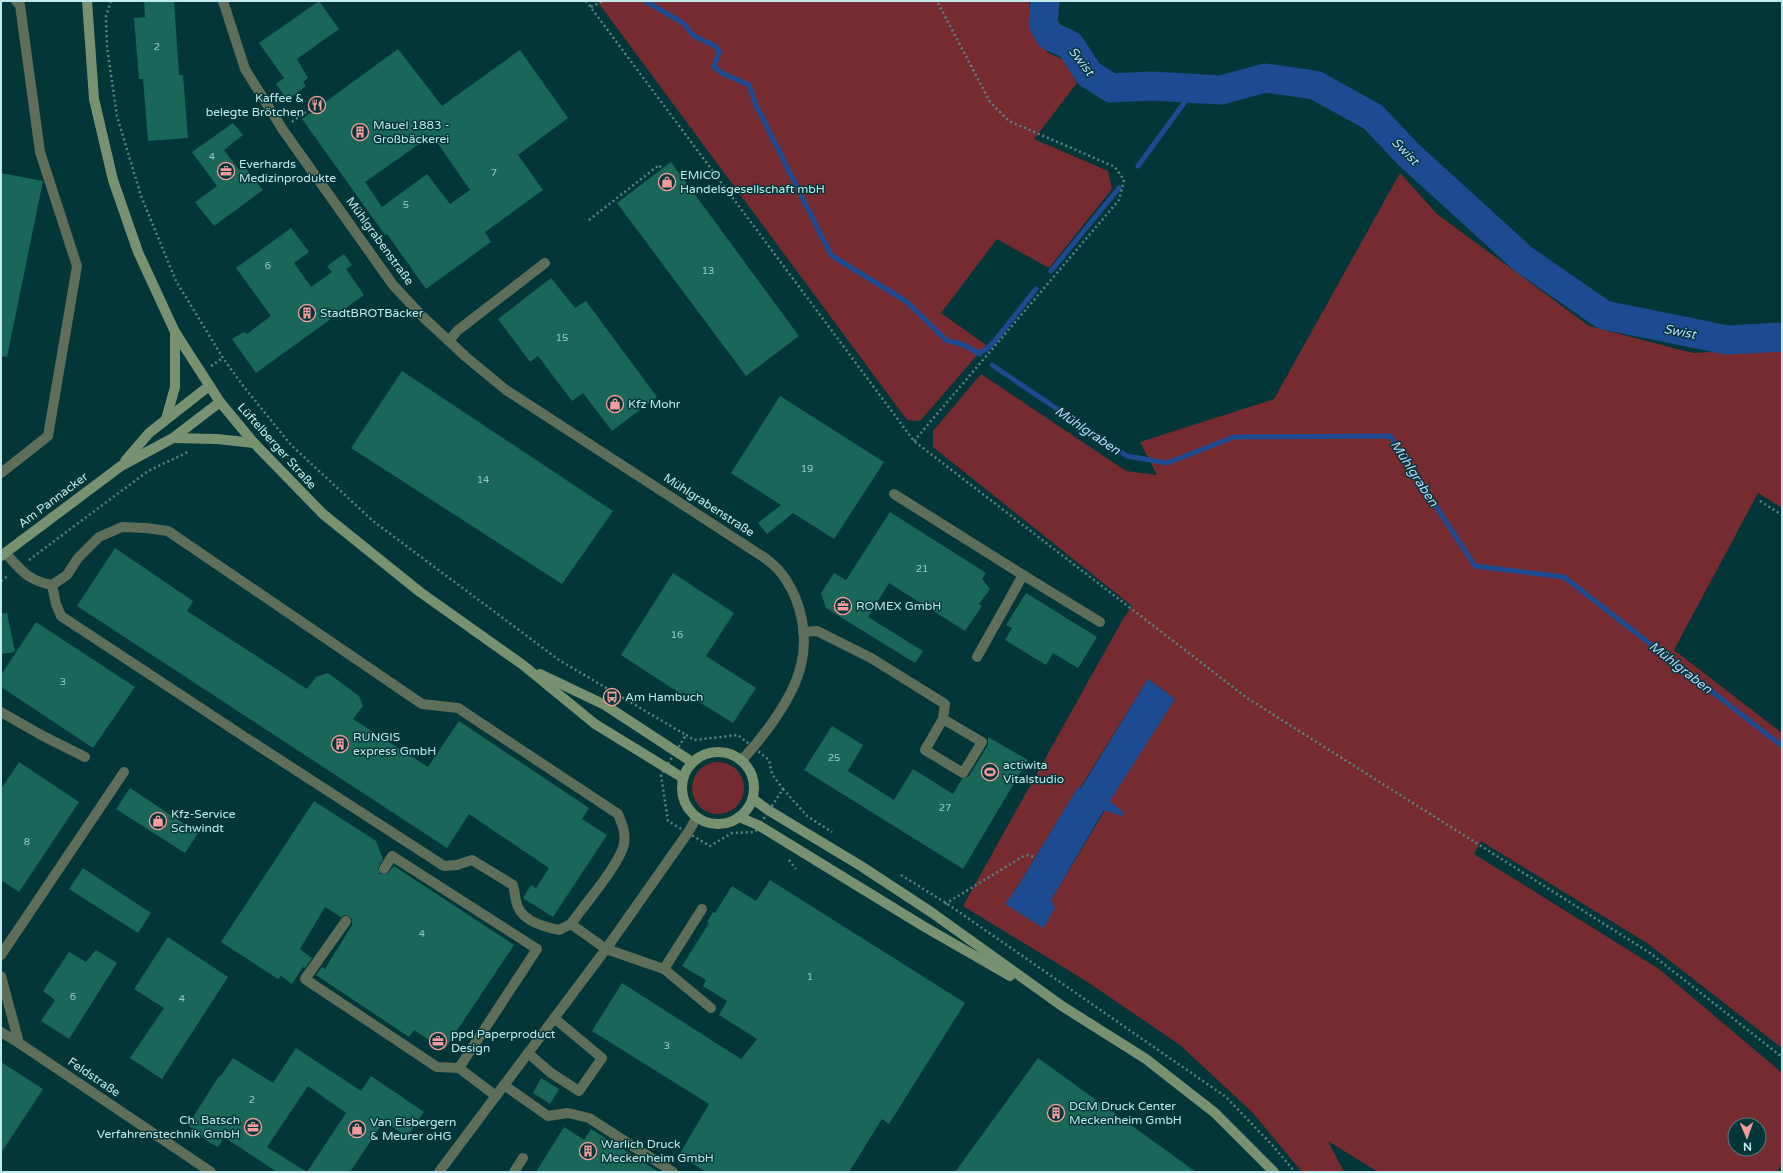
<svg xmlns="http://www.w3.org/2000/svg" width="1783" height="1173" viewBox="0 0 1783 1173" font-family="'Varela Round',sans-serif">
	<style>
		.green { fill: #752b30; fill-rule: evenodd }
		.water { fill: #1d4b91 }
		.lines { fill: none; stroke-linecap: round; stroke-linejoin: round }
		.stream { stroke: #1d4b91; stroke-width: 5 }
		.river { stroke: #1d4b91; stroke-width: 29 }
		.building { fill: #196759; fill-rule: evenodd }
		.path { stroke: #588688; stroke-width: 2.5; stroke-dasharray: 2 3; stroke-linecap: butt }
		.lane { stroke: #5e6e59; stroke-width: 10 }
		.street { stroke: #5e6e59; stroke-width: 10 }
		.secondary { stroke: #789271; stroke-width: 10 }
		.labels { text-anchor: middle; stroke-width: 3; stroke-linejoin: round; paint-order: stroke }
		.number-label { font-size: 10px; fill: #98c9c7 }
		.poi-label { font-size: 12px; fill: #c2eaec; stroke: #033638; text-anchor: start }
		.street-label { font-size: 12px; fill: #c2eaec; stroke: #033638 }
		.water-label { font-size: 13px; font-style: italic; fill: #bbd5fd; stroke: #033638 }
	</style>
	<rect width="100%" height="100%" fill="#033638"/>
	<g class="green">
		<polygon points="597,1 1029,1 1033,32 1048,53 1064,60 1077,83 1034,139 1108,171 1112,189 1049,268 997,239 941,313 986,345 920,421 907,420"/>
		<path d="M 1400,173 L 1437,214 L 1589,326 L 1693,353 L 1782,348 L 1782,508 L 1758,493 L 1674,650 L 1782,733 L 1782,1048 L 1647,943 L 1481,841 L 1474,854 L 1659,969 L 1782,1073 L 1782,1164 L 1777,1172 L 1378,1172 L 1328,1141 L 1344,1172 L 1302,1172 L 1253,1113 L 1180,1045 L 1086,981 L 963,906 L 1123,619 L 1132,606 L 933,447 L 933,431 L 981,374 L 1126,471 L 1157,475 L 1140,442 L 1274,399 ZM 1148,679 L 1175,699 L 1109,801 L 1123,813 L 1121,816 L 1105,810 L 1051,900 L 1013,891 L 1018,886 L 1078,787 L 1080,788 ZM 1735,1125 L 1759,1125 L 1759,1149 L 1735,1149 Z"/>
		<circle cx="718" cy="788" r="26"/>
	</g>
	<polygon class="water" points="1148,679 1175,699 1110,801 1124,813 1121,816 1104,810 1051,900 1055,908 1043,928 1005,904 1018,886 1078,787 1081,788"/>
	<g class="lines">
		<g class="stream">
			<polyline points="645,1 683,23 694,36 715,46 719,52 714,67 722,73 749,85 756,105 831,255 907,302 946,340 964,345 980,354"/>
			<polyline points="1138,166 1195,88"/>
			<polyline points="1051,271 1119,188"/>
			<polyline points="977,353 985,350 993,343 1036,289"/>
			<polyline points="992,365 1127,456 1167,463 1234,437 1390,436 1475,566 1564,577 1782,746"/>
		</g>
		<polyline class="river" points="1045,1 1043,24 1050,36 1070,45 1089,74 1111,88 1151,86 1221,90 1265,78 1315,85 1373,117 1409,155 1523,259 1604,315 1727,340 1782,337"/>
	</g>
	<g class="building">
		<polygon points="144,1 174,1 179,75 183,75 188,138 148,141 143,79 139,79 134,18 145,17"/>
		<polygon points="319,1 339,29 297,59 308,78 303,82 306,86 287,100 276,84 284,78 259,43"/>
		<path d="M 398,49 L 442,106 L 520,50 L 568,118 L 518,155 L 543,190 L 485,232 L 491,242 L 426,289 L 387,234 L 385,235 L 302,119 ZM 432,135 L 470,190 L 450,204 L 427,174 L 382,207 L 365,182 Z"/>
		<polygon points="233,123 243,135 224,150 239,170 244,166 263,190 214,226 195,202 217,186 192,152"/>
		<polygon points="671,162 799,336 746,376 617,203"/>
		<polygon points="1,173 43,181 7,357 1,356"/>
		<polygon points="291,228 309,252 294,263 311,287 332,272 327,266 344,254 352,265 346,269 364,295 256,373 232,339 244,332 247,334 271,316 236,268"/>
		<polygon points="551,278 575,308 586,301 657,397 612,431 583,393 572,401 538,356 530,362 498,319"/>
		<polygon points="402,371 613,511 562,584 351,448"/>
		<polygon points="780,396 884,462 834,539 793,513 767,534 758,523 781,505 731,473"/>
		<polygon points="890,512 986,573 982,579 990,589 979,604 982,606 965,631 889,583 868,617 923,651 915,663 826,608 821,593 834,573 846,580"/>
		<polygon points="115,548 193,601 187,611 307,689 316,677 328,673 359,696 363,706 353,719 428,767 459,721 589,808 582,819 607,835 553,917 523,898 531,885 536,888 549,868 469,814 447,848 77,606"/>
		<polygon points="673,573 734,613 706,656 756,688 733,723 683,692 681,694 621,655"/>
		<polygon points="1026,593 1097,637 1078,668 1053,653 1046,665 1005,640 1012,628 1006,625"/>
		<polygon points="7,613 15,652 1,654 1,614"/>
		<polygon points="36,622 135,687 93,748 1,687 1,675"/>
		<polygon points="832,726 863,745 848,771 894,800 913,769 953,794 962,779 969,776 988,745 988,737 1028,760 963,869 804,770"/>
		<polygon points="19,762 79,802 19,892 1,880 1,789"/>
		<polygon points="130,788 198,833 185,853 116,809"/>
		<polygon points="314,801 376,841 383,859 378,868 380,874 387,874 394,866 514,945 444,1050 414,1030 409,1037 316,975 322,967 325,969 352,925 352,919 349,916 344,915 341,917 325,907 300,949 312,958 305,968 303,967 292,984 281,976 278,979 221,942"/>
		<polygon points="83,868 151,913 138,933 69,889"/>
		<polygon points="770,880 965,1003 889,1124 882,1119 849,1172 706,1172 679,1155 709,1104 592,1031 622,983 741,1059 757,1039 719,1015 727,1001 703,986 706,980 682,966 709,923 707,922 713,912 715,913 732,886 756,901"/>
		<polygon points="168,937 228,977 162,1079 130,1058 164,1008 134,989"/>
		<polygon points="96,950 117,963 69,1039 41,1021 55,1000 43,991 69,952 86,962"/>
		<polygon points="296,1048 361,1091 371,1076 424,1112 407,1137 384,1121 350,1172 307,1172 346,1113 308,1086 267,1147 307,1172 277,1172 224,1137 218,1147 210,1143 188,1125 219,1076 220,1077 233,1058 273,1083"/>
		<polygon points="1038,1058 1196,1172 955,1172"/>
		<polygon points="1,1062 43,1089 1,1153"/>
		<polygon points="541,1078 559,1089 550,1104 533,1093"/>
		<polygon points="564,1127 584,1140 591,1129 659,1172 536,1172"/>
	</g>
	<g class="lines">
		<g class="path">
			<polyline points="111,1 106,16 107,47 117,116 141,196 176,281 223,358 244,387 291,445 373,521 559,660 686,735"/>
			<polyline points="586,1 914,441 1247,698 1650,953 1782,1057"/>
			<polyline points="591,7 603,1"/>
			<polyline points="292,122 310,109"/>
			<polyline points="589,220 659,165 662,169"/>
			<polyline points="211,366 223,358"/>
			<polyline points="914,441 1119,200 1124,180 1115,167 1009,121 990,102 937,1"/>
			<polyline points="1760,501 1782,515"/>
			<polyline points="29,560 148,471 188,452"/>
			<polyline points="1,581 9,575"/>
			<polygon points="686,735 694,740 738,735 769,760 772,774 783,789 755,832 732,833 710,846 668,821 661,775"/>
			<polyline points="783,789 807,816 832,832"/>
			<polyline points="789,860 796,869"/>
			<polyline points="901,875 946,903 1226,1097 1273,1146 1295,1172"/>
			<polyline points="945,904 1022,857 1028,855 1034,857"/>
			<polyline points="1338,1172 1350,1172"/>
		</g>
		<g class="lane">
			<polyline points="1,473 48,436 77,266 40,152 20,5 16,1"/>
			<polyline points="894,494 1023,575 977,657"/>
			<path d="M 5,553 C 22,570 26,580 52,585 L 67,575 L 78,558 L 99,537 L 122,527 L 146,528 L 168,531 L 422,704 L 458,708 L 618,814 C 622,824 626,832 624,844 C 620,864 584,905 571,924 L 606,949 L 664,969 L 702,909"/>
			<polyline points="1023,575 1100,622"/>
			<path d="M 52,585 L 56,604 L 61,616 L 260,747 L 444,866 L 457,865 L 472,860 L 513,885 C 515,892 515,901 518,907 C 524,922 546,927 559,930 L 571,924"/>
			<polyline points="803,632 817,631 871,658 945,704 943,719 982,742 963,773 925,750 943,719"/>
			<polyline points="1,712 43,736 85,757"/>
			<polyline points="384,869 392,856 537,949 459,1068 496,1096"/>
			<polyline points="346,921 305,979 437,1067 459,1068"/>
			<polyline points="1,955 124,772"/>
			<polyline points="664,969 711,1008"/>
			<polyline points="1,1032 19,1043"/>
			<polyline points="528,1053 551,1073 579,1091 602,1058 554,1018"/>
			<polyline points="504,1085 548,1116 568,1113 589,1118 673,1172"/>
			<polyline points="514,1172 523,1158"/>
		</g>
		<g class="street">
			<path d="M 223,1 L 245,69 L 283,130 L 393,285 L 422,316 L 466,357 L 506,390 L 765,558 C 773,564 781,571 786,580 C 802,604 808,637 801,665 C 794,697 764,736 742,760"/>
			<polyline points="449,341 457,331 545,263"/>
			<polyline points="1,976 19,1043 211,1172"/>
			<polyline points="439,1172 606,949 687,834 697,817"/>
		</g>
		<g class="secondary">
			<polyline points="87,1 94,99 113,180 138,252 175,332 220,402 254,443 323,514 420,592 523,665 595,724 683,778"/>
			<polyline points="166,419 175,387 175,332"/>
			<polyline points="173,438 217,439 254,443"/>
			<polyline points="125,461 149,433 209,386"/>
			<polyline points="1,556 121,466 173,438 220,402"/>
			<polyline points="540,674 605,705 692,762"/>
			<circle cx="718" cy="788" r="36"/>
			<polyline points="753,799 768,810 861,866 931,912 1062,1006 1146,1059 1215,1113 1274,1172"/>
			<polyline points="739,817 758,825 923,926 1010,976"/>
		</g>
	</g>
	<defs>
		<g id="restaurant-ring" transform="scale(0.9)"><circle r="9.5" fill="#033638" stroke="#f59b9c" stroke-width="1.5"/><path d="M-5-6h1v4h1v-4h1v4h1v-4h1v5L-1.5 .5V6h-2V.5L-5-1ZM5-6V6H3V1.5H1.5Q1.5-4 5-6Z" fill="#f59b9c"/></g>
		<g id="building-ring" transform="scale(0.9)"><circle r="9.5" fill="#033638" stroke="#f59b9c" stroke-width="1.5"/><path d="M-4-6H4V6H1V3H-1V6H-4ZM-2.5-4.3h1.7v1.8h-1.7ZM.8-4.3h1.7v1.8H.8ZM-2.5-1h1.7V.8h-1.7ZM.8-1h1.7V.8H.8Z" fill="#f59b9c"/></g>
		<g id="office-ring" transform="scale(0.9)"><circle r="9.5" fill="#033638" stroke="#f59b9c" stroke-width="1.5"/><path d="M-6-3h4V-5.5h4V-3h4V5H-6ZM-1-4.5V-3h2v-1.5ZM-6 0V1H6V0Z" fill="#f59b9c"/></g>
		<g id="shop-ring" transform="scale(0.9)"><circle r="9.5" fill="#033638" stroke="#f59b9c" stroke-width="1.5"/><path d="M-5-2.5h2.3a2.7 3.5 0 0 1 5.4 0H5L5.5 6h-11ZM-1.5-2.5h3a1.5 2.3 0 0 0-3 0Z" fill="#f59b9c"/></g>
		<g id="bus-ring" transform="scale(0.9)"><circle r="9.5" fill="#033638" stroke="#f59b9c" stroke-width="1.5"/><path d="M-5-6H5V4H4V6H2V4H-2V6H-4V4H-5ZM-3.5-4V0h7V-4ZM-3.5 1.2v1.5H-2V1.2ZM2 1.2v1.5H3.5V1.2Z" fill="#f59b9c"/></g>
		<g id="stadium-ring" transform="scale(0.9)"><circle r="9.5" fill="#033638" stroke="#f59b9c" stroke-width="1.5"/><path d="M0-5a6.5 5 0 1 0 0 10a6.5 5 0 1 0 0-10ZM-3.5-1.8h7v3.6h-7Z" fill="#f59b9c"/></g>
	</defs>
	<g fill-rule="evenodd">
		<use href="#restaurant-ring" x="317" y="105"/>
		<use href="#building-ring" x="360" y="132"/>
		<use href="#office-ring" x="226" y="171"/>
		<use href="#shop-ring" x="667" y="182"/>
		<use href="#building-ring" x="307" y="313"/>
		<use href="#shop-ring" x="615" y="404"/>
		<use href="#office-ring" x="843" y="606"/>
		<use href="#bus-ring" x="612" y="697"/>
		<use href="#building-ring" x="340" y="744"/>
		<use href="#stadium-ring" x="990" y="772"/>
		<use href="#shop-ring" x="158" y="821"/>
		<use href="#office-ring" x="438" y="1041"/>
		<use href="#building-ring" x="1056" y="1113"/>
		<use href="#office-ring" x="253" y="1127"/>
		<use href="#shop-ring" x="357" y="1129"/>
		<use href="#building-ring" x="588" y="1151"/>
	</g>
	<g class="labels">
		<g class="number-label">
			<text x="157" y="50">2</text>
			<text x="212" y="160">4</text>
			<text x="494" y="176">7</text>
			<text x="406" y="208">5</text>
			<text x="268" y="269">6</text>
			<text x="708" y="274">13</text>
			<text x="562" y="341">15</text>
			<text x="807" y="472">19</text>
			<text x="483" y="483">14</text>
			<text x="922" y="572">21</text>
			<text x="677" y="638">16</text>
			<text x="63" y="685">3</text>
			<text x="834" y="761">25</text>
			<text x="945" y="811">27</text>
			<text x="27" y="845">8</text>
			<text x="422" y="937">4</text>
			<text x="810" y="980">1</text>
			<text x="73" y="1000">6</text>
			<text x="182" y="1002">4</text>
			<text x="667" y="1049">3</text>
			<text x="252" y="1103">2</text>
		</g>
		<g class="poi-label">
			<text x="304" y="102" text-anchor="end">Kaffee &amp;<tspan x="304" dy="14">belegte Brötchen</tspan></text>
			<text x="373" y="129">Mauel 1883 -<tspan x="373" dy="14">Großbäckerei</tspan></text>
			<text x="239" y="168">Everhards<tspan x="239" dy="14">Medizinprodukte</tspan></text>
			<text x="680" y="179">EMICO<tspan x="680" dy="14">Handelsgesellschaft mbH</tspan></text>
			<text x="320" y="317">StadtBROTBäcker</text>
			<text x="628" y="408">Kfz Mohr</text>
			<text x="856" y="610">ROMEX GmbH</text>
			<text x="625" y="701">Am Hambuch</text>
			<text x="353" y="741">RUNGIS<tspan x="353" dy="14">express GmbH</tspan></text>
			<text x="1003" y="769">actiwita<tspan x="1003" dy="14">Vitalstudio</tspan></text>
			<text x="171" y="818">Kfz-Service<tspan x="171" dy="14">Schwindt</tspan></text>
			<text x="451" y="1038">ppd Paperproduct<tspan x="451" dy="14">Design</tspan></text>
			<text x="1069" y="1110">DCM Druck Center<tspan x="1069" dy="14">Meckenheim GmbH</tspan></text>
			<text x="240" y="1124" text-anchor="end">Ch. Batsch<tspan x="240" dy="14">Verfahrenstechnik GmbH</tspan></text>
			<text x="370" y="1126">Van Elsbergern<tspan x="370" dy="14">&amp; Meurer oHG</tspan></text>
			<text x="601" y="1148">Warlich Druck<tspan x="601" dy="14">Meckenheim GmbH</tspan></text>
		</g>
		<g class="street-label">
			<text transform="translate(380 241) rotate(54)" y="4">Mühlgrabenstraße</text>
			<text transform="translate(277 446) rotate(48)" y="4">Lüftelberger Straße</text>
			<text transform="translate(53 500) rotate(-37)" y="4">Am Pannacker</text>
			<text transform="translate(709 505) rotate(33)" y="4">Mühlgrabenstraße</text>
			<text transform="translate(94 1077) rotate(34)" y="4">Feldstraße</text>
		</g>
		<g class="water-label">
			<text transform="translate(1082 61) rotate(52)" y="5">Swist</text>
			<text transform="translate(1406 151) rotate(45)" y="5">Swist</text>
			<text transform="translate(1680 331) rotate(11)" y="5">Swist</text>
			<text transform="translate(1088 430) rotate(34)" y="5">Mühlgraben</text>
			<text transform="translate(1415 473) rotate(57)" y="5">Mühlgraben</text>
			<text transform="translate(1681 667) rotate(38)" y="5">Mühlgraben</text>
		</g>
	</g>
	<rect width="1783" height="1173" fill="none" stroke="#c2eaec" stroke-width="4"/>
	<g transform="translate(1747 1137) rotate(178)"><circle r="19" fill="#033638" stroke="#4f7e80"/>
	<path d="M0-3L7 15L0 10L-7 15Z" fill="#f59b9c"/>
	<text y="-6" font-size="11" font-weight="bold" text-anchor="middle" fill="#c2eaec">N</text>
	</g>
</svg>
